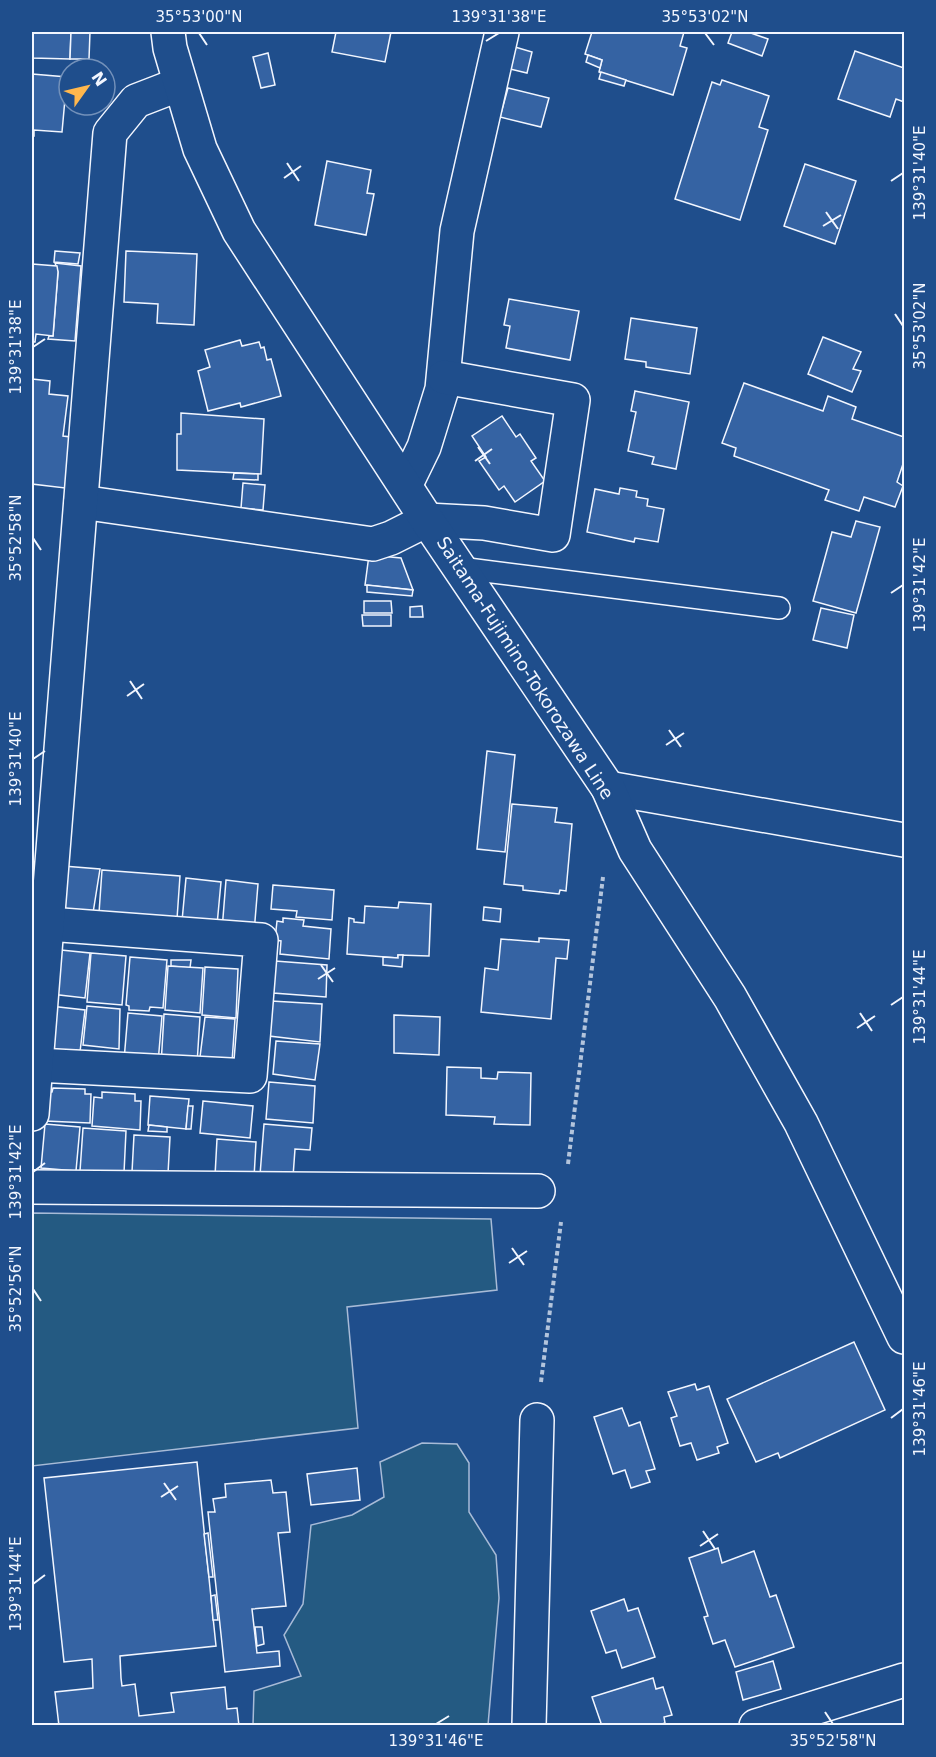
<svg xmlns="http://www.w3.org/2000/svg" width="936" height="1757" viewBox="0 0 936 1757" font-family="'DejaVu Sans',sans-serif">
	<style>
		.green { fill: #245a82; stroke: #a8bbd7; stroke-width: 1.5 }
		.building { fill: #3563a3; stroke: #f2f6ff; stroke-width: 1.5 }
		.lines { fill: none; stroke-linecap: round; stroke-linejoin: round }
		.service-casing { stroke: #f2f6ff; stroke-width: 24 }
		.minor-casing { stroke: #f2f6ff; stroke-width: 36 }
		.primary-casing { stroke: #f2f6ff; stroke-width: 36 }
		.path { stroke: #b3c4dc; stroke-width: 4; stroke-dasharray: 4.5 3; stroke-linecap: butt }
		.service { stroke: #1f4e8c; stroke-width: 21 }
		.minor { stroke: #1f4e8c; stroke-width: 33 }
		.primary { stroke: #1f4e8c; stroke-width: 33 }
		.ticks { fill: none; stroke: #f2f6ff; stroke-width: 2 }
		.labels { text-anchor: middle; stroke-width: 4.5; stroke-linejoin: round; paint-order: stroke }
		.street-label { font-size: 18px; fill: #f2f6ff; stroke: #1f4e8c }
		.neatline { fill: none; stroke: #f2f6ff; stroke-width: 2 }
		.ticks-label { font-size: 15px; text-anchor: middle; fill: #f2f6ff }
	</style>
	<rect width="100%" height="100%" fill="#1f4e8c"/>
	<g class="green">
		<polygon points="32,1213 491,1219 497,1290 347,1307 358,1428 32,1466"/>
		<polygon points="422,1443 457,1444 469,1463 469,1512 496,1555 499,1598 488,1725 253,1725 254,1691 301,1676 284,1635 303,1604 311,1525 352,1515 384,1497 380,1462"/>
	</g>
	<g class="building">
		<polygon points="32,32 71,32 70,59 32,58"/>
		<polygon points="71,32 90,32 89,59 70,59"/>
		<polygon points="336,32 391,32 385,62 332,52"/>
		<polygon points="592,32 684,32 680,46 687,48 673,95 599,72 602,60 585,54"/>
		<polygon points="732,32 748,32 768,39 762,56 728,43"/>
		<polygon points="515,47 532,52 527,73 510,69"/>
		<polygon points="855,51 904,68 904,102 896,99 890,117 838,99"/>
		<polygon points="268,53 275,85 261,88 253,57"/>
		<polygon points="588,55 602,60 600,68 586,62"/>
		<polygon points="601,72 626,80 624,86 599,79"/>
		<polygon points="32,74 67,77 62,132 34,130 34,136 32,136"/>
		<polygon points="722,80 769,96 759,127 768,130 740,220 675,199 712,82 720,85"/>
		<polygon points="508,88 549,98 541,127 500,117"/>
		<polygon points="327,161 371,170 367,193 374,194 366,235 315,225"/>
		<polygon points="805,164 856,181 835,244 784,226"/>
		<polygon points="55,251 80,253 78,264 54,262"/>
		<polygon points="126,251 197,254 194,325 157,323 158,304 124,302"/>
		<polygon points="55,263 81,266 75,341 48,339 49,336 53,336 58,272"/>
		<polygon points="32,264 57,266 58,272 53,336 36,334 35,342 32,342"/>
		<polygon points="509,299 579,311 570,360 506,348 510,326 504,325"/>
		<polygon points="631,318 697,328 690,374 646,367 646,362 625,359"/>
		<polygon points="823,337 861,352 853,369 861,371 852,392 808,374"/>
		<polygon points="240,340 242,346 259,342 261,348 264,347 267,360 271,359 281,396 241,407 240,403 208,411 198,371 210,367 205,350"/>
		<polygon points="32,379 50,381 49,394 68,396 63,436 71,437 65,488 32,484"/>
		<polygon points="744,383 823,411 828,396 856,407 852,419 904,437 904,461 897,482 903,486 895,507 864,497 859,511 825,500 829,490 734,456 736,448 722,443"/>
		<polygon points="635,391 689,402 676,469 652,464 654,457 628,451 636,412 631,411"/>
		<polygon points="181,413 264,419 261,474 177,470 177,434 181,434"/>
		<polygon points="502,416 516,437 520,434 536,458 531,461 545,481 515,502 504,486 499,490 479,461 486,457 472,436"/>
		<polygon points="234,473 258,474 258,480 233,479"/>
		<polygon points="243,483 265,485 263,510 241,508"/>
		<polygon points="620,488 637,491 636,497 648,499 647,506 664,509 658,542 635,538 634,542 587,532 595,489 619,494"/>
		<polygon points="856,521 880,527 856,613 813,601 832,532 851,537"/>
		<polygon points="369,555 401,558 413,590 365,585"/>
		<polygon points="367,585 413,590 412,596 367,592"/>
		<polygon points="364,601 391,601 392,613 364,613"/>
		<polygon points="422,606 423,617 410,617 410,607"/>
		<polygon points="821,608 854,615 847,648 813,640"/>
		<polygon points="362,615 391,615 391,626 363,626"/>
		<polygon points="487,751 515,755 505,852 477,849"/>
		<polygon points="512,804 557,808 555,822 572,824 566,891 560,890 559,894 523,890 523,886 504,884"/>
		<polygon points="63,866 100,869 93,913 63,910"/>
		<polygon points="102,870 180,876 177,919 99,913"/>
		<polygon points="186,878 221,882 217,925 182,921"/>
		<polygon points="226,880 258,884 254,933 222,930"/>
		<polygon points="273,885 334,890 332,920 296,917 297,911 271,909"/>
		<polygon points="399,902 431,904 429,956 398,955 398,958 347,954 349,918 354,919 354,922 364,923 365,906 398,908"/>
		<polygon points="484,907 501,909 500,922 483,920"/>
		<polygon points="283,918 304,920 303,926 331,929 329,959 280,954 281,941 275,940 277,921 283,922"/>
		<polygon points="539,938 569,940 567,959 556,958 551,1019 481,1012 485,968 498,970 501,939 539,942"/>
		<polygon points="61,950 90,953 85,998 51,994"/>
		<polygon points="91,953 126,956 122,1005 87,1002"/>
		<polygon points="398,955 403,955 402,967 383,965 383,957 398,958"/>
		<polygon points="130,957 167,960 163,1008 150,1007 149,1011 129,1010 129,1006 126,1005"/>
		<polygon points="171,960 191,960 190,968 171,966"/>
		<polygon points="275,961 327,965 326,997 273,993"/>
		<polygon points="168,966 203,968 200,1013 165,1010"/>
		<polygon points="205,967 238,969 236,1018 202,1015"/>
		<polygon points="271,1001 322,1004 320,1042 269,1036"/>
		<polygon points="50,1006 85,1010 80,1052 46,1048"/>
		<polygon points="87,1006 120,1009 119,1049 83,1045"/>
		<polygon points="128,1013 162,1016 158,1063 124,1060"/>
		<polygon points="164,1014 200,1017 197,1064 161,1065"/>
		<polygon points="394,1015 440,1017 439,1055 394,1053"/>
		<polygon points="205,1017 235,1019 232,1062 199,1065"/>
		<polygon points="276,1041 320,1044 315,1080 273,1074"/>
		<polygon points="447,1067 481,1068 481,1078 497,1079 498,1072 531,1073 530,1125 494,1124 495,1117 446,1115"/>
		<polygon points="269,1082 315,1086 313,1123 266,1119"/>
		<polygon points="53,1088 85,1089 85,1094 91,1094 90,1123 45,1121 46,1092 52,1092"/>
		<polygon points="102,1092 135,1094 135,1101 141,1101 140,1130 92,1126 94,1097 102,1098"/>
		<polygon points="150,1096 189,1099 186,1129 148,1125"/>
		<polygon points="203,1101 253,1106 250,1138 200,1133"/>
		<polygon points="188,1106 193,1106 191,1129 186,1129"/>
		<polygon points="45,1124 80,1127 76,1171 41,1168"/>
		<polygon points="264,1124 312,1128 310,1150 295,1149 293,1177 260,1175"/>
		<polygon points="149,1125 167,1127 167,1132 148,1131"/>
		<polygon points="83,1128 126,1131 124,1173 80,1171"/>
		<polygon points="134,1135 170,1137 168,1174 132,1172"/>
		<polygon points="217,1139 256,1142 254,1178 215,1176"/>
		<polygon points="854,1342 885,1410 780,1458 778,1453 756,1462 727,1399"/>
		<polygon points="695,1384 697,1390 709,1386 728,1443 717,1447 719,1453 697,1460 691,1443 680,1446 671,1418 677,1416 668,1392"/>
		<polygon points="622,1408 629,1426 640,1422 655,1469 646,1471 650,1482 631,1488 625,1470 613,1474 594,1417"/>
		<polygon points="197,1462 216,1646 120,1656 121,1678 122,1686 135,1684 139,1716 174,1712 171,1693 225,1687 227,1709 237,1708 239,1726 59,1726 55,1692 93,1688 92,1659 64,1662 44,1478"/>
		<polygon points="357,1468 360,1500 311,1505 307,1474"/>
		<polygon points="271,1480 273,1493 286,1492 290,1532 278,1533 286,1606 252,1609 257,1653 279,1651 280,1666 225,1672 208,1512 215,1512 213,1499 226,1497 225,1484"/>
		<polygon points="208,1533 213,1577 209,1577 204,1534"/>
		<polygon points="718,1548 722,1563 754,1551 770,1597 776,1595 794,1647 735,1667 725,1640 713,1644 704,1617 708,1616 689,1558"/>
		<polygon points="215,1595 218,1620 213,1620 211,1596"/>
		<polygon points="624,1599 628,1611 638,1608 655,1657 622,1668 616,1650 606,1653 591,1611"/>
		<polygon points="255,1627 262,1627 264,1644 257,1646"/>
		<polygon points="773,1661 781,1689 743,1700 736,1672"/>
		<polygon points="653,1678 656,1689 663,1687 672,1715 664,1717 665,1723 656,1726 602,1726 592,1697"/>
	</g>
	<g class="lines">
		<g class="service-casing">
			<polyline id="service" points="460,568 779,608"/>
		</g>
		<g class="minor-casing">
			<g id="minor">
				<polyline points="406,484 424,447 442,389 457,231 502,32"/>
				<polyline points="81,502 373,544 391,538 427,520 484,523 553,535 573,400 444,377"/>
				<polyline points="608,788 904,840"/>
				<polyline points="36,1065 250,1076 261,940 48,924"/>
				<polyline points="32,1114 110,133 136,101 180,84"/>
				<polyline points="32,1187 538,1191"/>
				<polyline points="529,1726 537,1420"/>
				<polyline points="756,1726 904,1680"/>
			</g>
		</g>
		<g class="primary-casing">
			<polyline id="primary" points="168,32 170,48 200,149 239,231 427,520 608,788 635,850 730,997 801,1123 904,1337"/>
		</g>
		<g class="path">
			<polyline points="568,1164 603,877"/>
			<polyline points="541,1382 561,1222"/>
		</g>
		<use href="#service" class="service"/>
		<use href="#minor" class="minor"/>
		<use href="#primary" class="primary"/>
	</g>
	<path class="ticks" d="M 199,33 L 207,45M 705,33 L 714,45M 486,41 L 499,33M 287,163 L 299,181M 284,178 L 301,166M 891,181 L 903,173M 826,212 L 838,229M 823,226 L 841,215M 895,314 L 903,326M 33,347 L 45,339M 478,447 L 490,464M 475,461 L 492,449M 33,538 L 41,550M 891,593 L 903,585M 130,681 L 142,699M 127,696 L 144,684M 669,730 L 681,747M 666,745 L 684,733M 33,759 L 45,751M 321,965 L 333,982M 318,979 L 335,968M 891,1005 L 903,997M 860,1013 L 872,1031M 857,1028 L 875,1016M 33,1172 L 45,1163M 512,1248 L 524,1265M 509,1263 L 527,1251M 33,1289 L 41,1301M 891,1418 L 903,1409M 164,1483 L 176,1500M 161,1497 L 178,1486M 703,1531 L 715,1549M 700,1546 L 718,1534M 33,1584 L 45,1575M 825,1712 L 833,1724M 436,1724 L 449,1716"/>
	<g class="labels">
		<g class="street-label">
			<text transform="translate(525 668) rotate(57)" y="6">Saitama-Fujimino-Tokorozawa Line</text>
		</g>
	</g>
	<rect width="936" height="1757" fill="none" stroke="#1f4e8c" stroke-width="66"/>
	<g transform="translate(87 87) rotate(56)"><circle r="28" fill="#1f4e8c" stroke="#7391ba" stroke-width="1.5"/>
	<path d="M0-4.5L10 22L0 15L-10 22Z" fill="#ffb74d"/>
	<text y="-9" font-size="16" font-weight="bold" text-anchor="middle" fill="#f2f6ff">N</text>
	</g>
	<rect x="33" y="33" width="870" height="1691" class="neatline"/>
	<g class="ticks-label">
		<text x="199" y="22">35°53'00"N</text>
		<text x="499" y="22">139°31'38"E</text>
		<text x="705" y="22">35°53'02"N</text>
		<text transform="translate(920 173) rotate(-90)" y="5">139°31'40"E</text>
		<text transform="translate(920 326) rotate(-90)" y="5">35°53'02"N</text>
		<text transform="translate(16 347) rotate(-90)" y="5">139°31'38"E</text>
		<text transform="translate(16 538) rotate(-90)" y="5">35°52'58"N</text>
		<text transform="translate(920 585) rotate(-90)" y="5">139°31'42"E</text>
		<text transform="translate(16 759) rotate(-90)" y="5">139°31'40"E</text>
		<text transform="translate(920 997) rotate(-90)" y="5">139°31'44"E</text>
		<text transform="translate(16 1172) rotate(-90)" y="5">139°31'42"E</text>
		<text transform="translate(16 1289) rotate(-90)" y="5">35°52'56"N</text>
		<text transform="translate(920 1409) rotate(-90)" y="5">139°31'46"E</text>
		<text transform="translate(16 1584) rotate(-90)" y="5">139°31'44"E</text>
		<text x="436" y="1746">139°31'46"E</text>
		<text x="833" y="1746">35°52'58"N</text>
	</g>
</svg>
